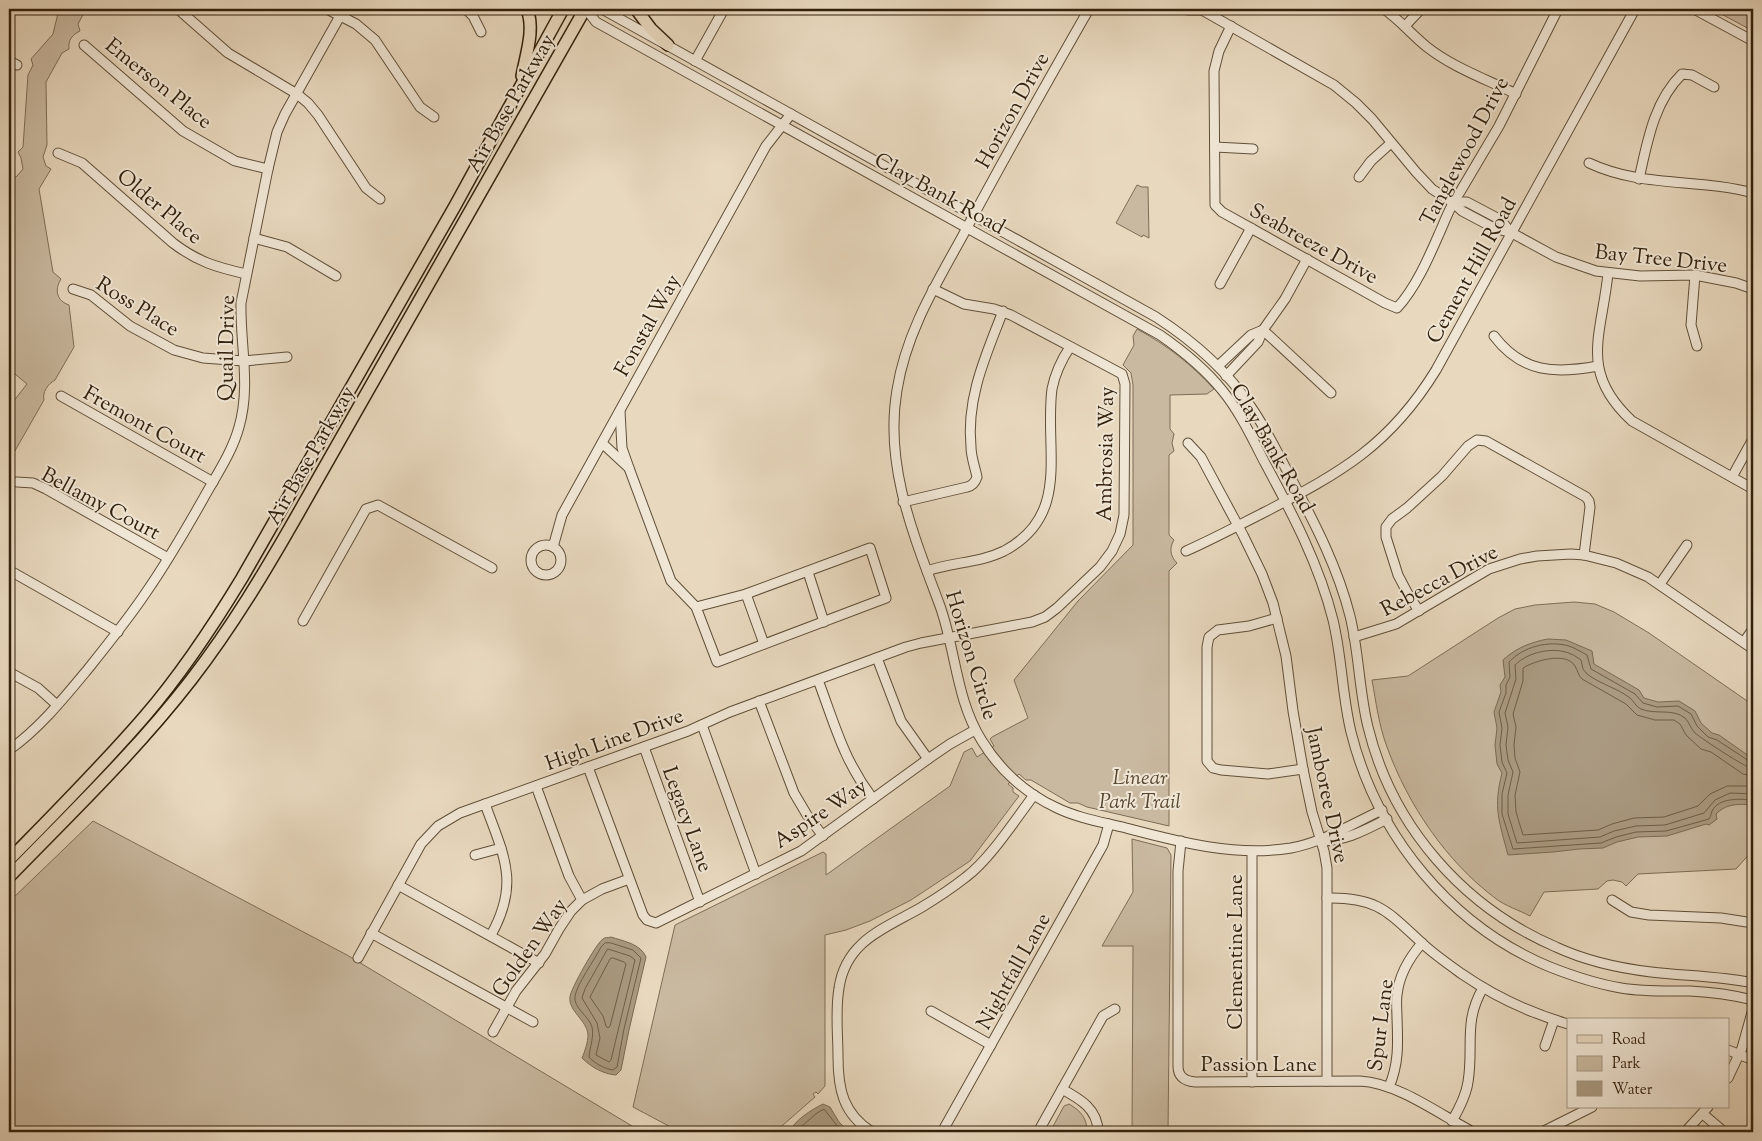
<svg xmlns="http://www.w3.org/2000/svg" width="1762" height="1141" viewBox="0 0 1762 1141" font-family="'Sorts Mill Goudy',serif">
	<style>
		.green { fill: #c9b9a0; stroke: #7e6d56 }
		.water { fill: #aa9a81; stroke: #7a6a52 }
		.lines { fill: none; stroke-linecap: round; stroke-linejoin: round }
		.shore { stroke: #6e5e46; stroke-width: 1 }
		.minor-casing { stroke: #604f38; stroke-width: 11 }
		.major-casing { stroke: #33210c; stroke-width: 14 }
		.minor { stroke: #f0e6d5; stroke-width: 9 }
		.major { stroke: #e8d8be; stroke-width: 11 }
		.labels { text-anchor: middle; stroke-width: 4; stroke-linejoin: round; paint-order: stroke }
		.street-label { font-size: 21px; fill: #33210c; stroke: #f0e6d5 }
		.park-label { font-size: 21px; font-style: italic; fill: #584731; stroke: #f0e6d5 }
	</style>
	<rect width="100%" height="100%" fill="#e8d8be"/>
	<filter id="stains"><feTurbulence type="fractalNoise" baseFrequency=".004" numOctaves="4"/><feColorMatrix values="0 0 0 0 .2 0 0 0 0 .09 0 0 0 0 .02 0 0 0 .5 -.17"/></filter>
	<radialGradient id="worn" r=".72"><stop offset=".6" stop-color="#630" stop-opacity="0"/><stop offset="1" stop-color="#630" stop-opacity=".3"/></radialGradient>
	<g class="green">
		<path d="M 59,9 L 86,9 L 78,24 L 80,31 C 72,35 68,40 69,49 L 62,53 L 46,82 L 47,145 L 43,157 L 46,166 L 51,169 L 39,189 L 53,272 L 61,279 C 54,290 57,301 69,305 L 74,347 L 55,380 C 48,384 42,392 44,400 L 12,456 L 12,466 L 9,469 L 9,407 L 27,384 L 9,369 L 9,179 L 16,177 L 23,169 L 21,158 L 18,152 L 23,147 L 28,75 L 33,65 L 31,59 L 53,34 Z"/>
		<polygon points="1712,9 1753,9 1753,31"/>
		<polygon points="1137,185 1142,187 1148,187 1149,238 1143,235 1142,237 1116,223"/>
		<path d="M 1137,329 C 1167,345 1191,364 1214,389 L 1207,394 L 1170,395 L 1170,429 L 1174,434 L 1172,443 L 1174,451 L 1169,455 L 1169,535 L 1174,540 C 1169,548 1170,556 1177,563 L 1169,571 L 1169,826 L 1087,807 L 1078,803 L 1070,803 L 1031,780 L 1026,780 L 1019,774 L 1008,784 L 1013,788 L 1013,792 L 1019,796 L 970,861 L 911,900 L 870,921 L 846,930 L 825,935 L 825,1086 L 818,1094 L 816,1092 L 813,1094 L 815,1097 L 775,1132 L 680,1132 L 633,1107 L 675,925 L 823,852 L 826,854 L 826,875 L 950,786 L 964,752 L 972,748 L 977,757 L 994,746 L 990,739 L 992,737 L 1028,718 L 1014,680 L 1078,601 L 1133,545 L 1133,385 L 1131,373 L 1123,365 L 1134,345 L 1133,336 Z"/>
		<path d="M 1574,602 L 1595,604 L 1614,612 L 1649,633 L 1753,705 L 1753,850 L 1736,869 L 1638,874 L 1626,886 L 1622,882 L 1613,880 L 1607,881 L 1598,889 L 1544,892 L 1530,916 C 1519,910 1505,906 1495,898 C 1446,861 1408,805 1387,747 C 1379,726 1376,702 1372,680 L 1408,676 L 1498,618 L 1515,609 L 1535,605 Z"/>
		<polygon points="93,821 347,955 642,1132 9,1132 9,902"/>
		<polygon points="1132,839 1167,848 1171,855 1168,1132 1132,1132 1133,946 1102,946 1133,892"/>
		<path d="M 1069,1104 C 1081,1111 1087,1118 1087,1132 L 1050,1132 L 1064,1106 Z"/>
	</g>
	<g class="water">
		<path d="M 1548,639 L 1566,640 L 1592,651 L 1594,664 L 1639,690 L 1644,698 L 1658,702 L 1679,701 L 1695,711 L 1701,723 L 1712,733 L 1719,735 L 1753,759 L 1753,805 C 1739,804 1727,803 1716,814 L 1717,819 L 1709,825 L 1706,824 L 1667,836 L 1638,837 L 1617,842 L 1603,848 L 1579,849 L 1553,852 L 1508,855 C 1499,821 1493,808 1502,773 L 1497,764 L 1495,745 L 1497,728 L 1494,712 L 1501,692 L 1500,685 L 1505,677 L 1503,660 C 1516,648 1531,642 1548,639 Z"/>
		<path d="M 611,937 C 623,941 641,944 646,957 L 629,1030 L 621,1070 L 616,1075 C 603,1074 591,1067 582,1058 C 585,1051 588,1042 588,1035 C 587,1020 568,1011 570,997 C 570,990 597,942 603,939 C 605,937 608,938 611,937 Z"/>
		<path d="M 823,1104 L 830,1107 L 839,1122 L 849,1132 L 789,1132 C 795,1120 811,1110 823,1104 Z"/>
	</g>
	<g class="lines">
		<g class="shore">
			<path d="M 1753,762 L 1749,761 L 1717,740 L 1708,737 L 1697,726 L 1691,714 L 1678,706 L 1657,707 L 1643,703 L 1635,694 L 1591,669 L 1587,655 C 1581,652 1575,648 1569,646 C 1548,640 1523,647 1509,662 L 1510,677 L 1506,685 L 1506,693 L 1499,712 L 1502,728 L 1500,745 L 1502,762 L 1507,773 L 1502,794 L 1502,814 L 1513,849 L 1601,843 L 1616,837 L 1636,832 L 1666,831 L 1709,819 C 1711,816 1711,814 1712,811 C 1719,797 1741,799 1753,800"/>
			<path d="M 1753,769 C 1746,768 1702,739 1695,733 C 1691,729 1689,722 1685,718 C 1673,708 1655,715 1641,709 C 1635,706 1634,701 1630,698 C 1617,688 1600,684 1587,674 L 1583,669 L 1581,660 C 1578,658 1574,655 1571,654 C 1554,646 1528,652 1515,665 L 1516,679 L 1505,713 L 1508,727 L 1506,745 L 1508,760 L 1513,772 L 1508,795 L 1508,814 L 1517,843 L 1600,837 L 1614,831 L 1636,826 L 1665,825 L 1704,813 L 1715,800 L 1730,793 L 1753,794"/>
			<path d="M 1753,776 L 1743,774 L 1711,752 L 1701,749 L 1686,735 L 1680,724 L 1674,720 L 1655,720 L 1637,715 L 1626,704 L 1582,679 C 1578,675 1578,671 1575,666 C 1566,651 1534,661 1523,668 L 1523,681 L 1513,714 L 1516,727 L 1514,745 L 1515,758 L 1520,772 L 1515,795 L 1516,812 L 1523,835 L 1598,830 L 1612,824 L 1634,818 L 1664,817 L 1698,806 L 1710,794 L 1727,786 L 1753,786"/>
			<path d="M 611,943 L 633,950 L 641,958 L 624,1029 L 617,1067 L 613,1070 C 605,1069 594,1063 589,1057 C 590,1046 594,1038 592,1027 C 589,1016 573,1008 575,996 C 577,984 595,959 601,947 L 605,943 Z"/>
			<polygon points="608,949 630,956 635,960 611,1060 609,1062 596,1055 600,1038 597,1023 582,998 585,989"/>
			<polygon points="613,958 624,962 626,964 610,1026 608,1028 606,1026 603,1016 590,997 610,959"/>
			<polyline points="795,1132 817,1113 824,1109 842,1132"/>
		</g>
		<g class="minor-casing">
			<g id="minor">
				<polyline points="178,9 228,53 297,94 308,103 318,115 366,188 380,199"/>
				<polyline points="327,9 356,24 375,40 420,107 434,117"/>
				<polyline points="466,9 473,16 481,32"/>
				<path d="M 586,9 L 596,22 L 1160,335 C 1183,351 1205,369 1222,390 C 1240,412 1252,438 1265,463 C 1292,513 1319,564 1333,620 C 1342,657 1342,695 1351,732 C 1377,836 1451,926 1550,967 C 1573,976 1597,984 1621,988 C 1644,992 1667,991 1690,991 C 1711,992 1733,995 1753,1000"/>
				<path d="M 591,9 L 602,9 L 1156,317 C 1193,341 1227,370 1251,407 C 1267,430 1279,456 1292,480 C 1315,524 1338,568 1350,616 C 1359,652 1359,691 1368,727 C 1392,826 1463,907 1556,947 C 1586,961 1618,968 1651,972 C 1685,976 1719,976 1753,983"/>
				<path d="M 1089,9 C 1046,84 1003,160 962,237 C 935,286 906,333 897,390 C 884,466 914,536 940,606 C 956,651 956,700 982,741 C 999,769 1025,793 1055,807 C 1077,818 1102,822 1126,828 C 1179,842 1235,857 1291,848 C 1323,842 1352,824 1382,810"/>
				<path d="M 1384,9 C 1400,20 1412,35 1427,47 C 1452,67 1488,80 1516,94"/>
				<polyline points="1694,9 1753,41"/>
				<polyline points="1188,10 1202,10 1334,85 1356,103 1372,119 1416,172 1432,189 1452,202 1462,211 1494,228 1512,233 1556,257 1596,271 1640,276 1695,275 1736,283 1753,289"/>
				<path d="M 1231,26 L 1219,51 L 1214,71 L 1215,205 L 1222,212 L 1385,303 L 1397,308 C 1415,289 1429,257 1439,234 C 1446,219 1450,205 1460,192 L 1499,126 L 1558,9"/>
				<polyline points="1405,26 1421,9"/>
				<polyline points="84,45 183,131 235,161 268,169"/>
				<polyline points="9,61 17,65"/>
				<polyline points="695,61 724,9"/>
				<polyline points="1215,147 1253,149"/>
				<path d="M 58,153 L 82,163 L 173,243 C 198,262 216,267 246,274"/>
				<path d="M 1589,163 C 1642,188 1698,178 1753,193"/>
				<polyline points="1359,177 1371,161 1391,143"/>
				<path d="M 1639,179 C 1647,143 1654,101 1682,74 L 1692,75 L 1714,87"/>
				<polyline points="1452,202 1467,202 1501,220 1511,233"/>
				<polyline points="254,238 287,247 336,276"/>
				<path d="M 1608,273 C 1602,335 1578,371 1632,421 L 1753,489"/>
				<polyline points="1695,275 1691,325 1697,346"/>
				<polyline points="1220,284 1251,228"/>
				<polyline points="73,289 91,295 130,326 174,350 203,358 244,361 287,357"/>
				<polyline points="1263,330 1331,393"/>
				<path d="M 1494,336 C 1522,373 1555,374 1598,366"/>
				<polyline points="1218,366 1251,335 1263,330"/>
				<polyline points="1226,376 1258,342 1263,330 1285,299 1307,259"/>
				<polyline points="61,396 213,482"/>
				<polyline points="602,443 629,468 622,448 620,411"/>
				<polyline points="1188,443 1201,457 1243,535 1262,574 1273,603 1286,656 1293,711 1303,769 1312,812 1324,851 1327,868 1327,1081"/>
				<polyline points="629,468 671,581 696,607 717,662 886,598 870,548 746,594 696,607"/>
				<polyline points="1732,477 1753,439"/>
				<polyline points="17,482 33,483 46,489 168,558"/>
				<path d="M 903,502 L 967,487 C 972,486 975,483 977,477 C 975,467 971,457 971,447 C 966,398 986,355 1003,311"/>
				<circle cx="546" cy="560" r="15"/>
				<polyline points="553,547 562,515 766,146 791,114"/>
				<path d="M 1186,551 C 1213,539 1239,525 1265,512 C 1342,472 1390,445 1436,370 L 1635,9"/>
				<polyline points="9,571 14,573 118,632"/>
				<path d="M 927,571 C 952,562 980,563 1004,551 C 1072,515 1044,449 1052,389 C 1055,374 1062,359 1070,347"/>
				<polyline points="808,572 824,622"/>
				<polyline points="1660,584 1687,545"/>
				<polyline points="746,594 764,644"/>
				<polyline points="1419,611 1408,594 1398,575 1386,537 1386,527 1392,519 1407,508 1442,476 1468,446 1477,440 1486,441 1586,497 1589,501 1590,507 1584,555"/>
				<polyline points="1277,618 1249,626 1218,630 1209,637 1207,647 1207,761 1213,768 1221,770 1268,774 1303,769"/>
				<polyline points="303,621 366,509 378,505 492,568"/>
				<polyline points="1354,637 1396,624 1489,569 1520,559 1537,556 1571,554 1584,555 1616,563 1648,577 1753,649"/>
				<polyline points="1744,642 1753,629"/>
				<polyline points="877,658 901,721 928,759"/>
				<polyline points="9,672 38,688 57,705"/>
				<path d="M 818,680 C 835,725 843,759 873,799"/>
				<polyline points="759,701 794,793 807,815 823,836"/>
				<polyline points="702,725 756,874"/>
				<polyline points="644,747 700,902"/>
				<path d="M 9,750 C 39,729 64,698 88,669 C 108,644 129,618 147,591 C 167,562 185,531 202,501 C 215,477 232,453 239,427 C 251,386 240,344 241,303 L 268,169 L 277,132 L 285,114 L 344,9"/>
				<polyline points="588,767 643,915 647,920 656,923 801,851 928,759 950,744 975,730"/>
				<polyline points="536,786 569,876 582,900"/>
				<path d="M 485,804 C 504,856 520,883 491,935"/>
				<path d="M 1181,841 L 1178,871 L 1178,1066 C 1178,1077 1185,1081 1195,1082 L 1360,1081 C 1398,1083 1439,1114 1473,1132"/>
				<path d="M 1321,841 C 1346,841 1365,830 1387,819"/>
				<polyline points="475,855 501,848"/>
				<polyline points="398,885 539,963"/>
				<path d="M 1327,898 C 1378,897 1388,912 1423,944 C 1435,955 1448,964 1462,974 C 1494,996 1530,1013 1568,1024"/>
				<polyline points="1612,900 1631,912 1649,915 1721,918 1753,923"/>
				<polyline points="371,933 533,1022"/>
				<polyline points="358,958 421,844 438,826 460,813 688,731 730,712 906,647 921,643 1032,622 1045,617 1057,608 1100,567 1112,551 1120,534 1124,515 1125,384 1122,374 1011,315 994,309 964,304 933,289"/>
				<polyline points="931,1011 991,1045"/>
				<polyline points="493,1032 516,991 545,954 559,929 571,911 582,900 602,889 629,879"/>
				<polyline points="1545,1046 1554,1020"/>
				<polyline points="1728,1050 1753,1060"/>
				<polyline points="1728,1078 1742,1048 1753,1009"/>
				<polyline points="1252,1082 1252,852"/>
				<path d="M 1389,1087 C 1399,1064 1398,1043 1397,1018 C 1397,1011 1396,1002 1397,995 C 1399,975 1409,958 1422,943"/>
				<path d="M 1062,1089 C 1080,1099 1098,1109 1098,1132"/>
				<polyline points="1703,1114 1724,1132"/>
				<path d="M 1452,1121 C 1459,1109 1466,1096 1468,1082 C 1474,1046 1463,1022 1483,988"/>
				<path d="M 872,1132 C 843,1114 838,1089 838,1057 C 838,1034 835,1011 839,988 C 846,940 886,928 922,907 C 937,898 952,888 966,877 C 990,859 1015,820 1034,795"/>
				<polyline points="942,1132 1103,845 1109,824"/>
				<polyline points="1038,1132 1103,1016 1115,1009"/>
				<polyline points="1542,1132 1592,1107"/>
				<polyline points="1685,1132 1708,1107"/>
			</g>
		</g>
		<g class="major-casing">
			<g id="major">
				<polyline points="636,9 651,29 668,45"/>
				<path d="M 522,76 C 526,54 535,30 527,9"/>
				<path d="M 9,860 C 55,813 102,766 145,716 C 182,673 213,626 242,578 L 455,206 L 563,9"/>
				<path d="M 9,877 C 71,813 136,751 191,680 C 232,627 266,570 299,512 L 585,9"/>
			</g>
		</g>
		<use href="#minor" class="minor"/>
		<use href="#major" class="major"/>
	</g>
	<g class="labels">
		<g class="street-label">
			<text transform="translate(159 83) rotate(39)" y="7">Emerson Place</text>
			<text transform="translate(510 103) rotate(-60)" y="7">Air Base Parkway</text>
			<text transform="translate(1012 110) rotate(-61)" y="7">Horizon Drive</text>
			<text transform="translate(1464 151) rotate(-62)" y="7">Tanglewood Drive</text>
			<text transform="translate(940 193) rotate(29)" y="7">Clay Bank Road</text>
			<text transform="translate(160 206) rotate(40)" y="7">Older Place</text>
			<text transform="translate(1314 243) rotate(29)" y="7">Seabreeze Drive</text>
			<text transform="translate(1661 258) rotate(6)" y="7">Bay Tree Drive</text>
			<text transform="translate(1471 270) rotate(-61)" y="7">Cement Hill Road</text>
			<text transform="translate(138 306) rotate(32)" y="7">Ross Place</text>
			<text transform="translate(647 325) rotate(-61)" y="7">Fonstal Way</text>
			<text transform="translate(226 348) rotate(-89)" y="7">Quail Drive</text>
			<text transform="translate(145 424) rotate(29)" y="7">Fremont Court</text>
			<text transform="translate(1273 448) rotate(60)" y="7">Clay Bank Road</text>
			<text transform="translate(1105 454) rotate(-89)" y="7">Ambrosia Way</text>
			<text transform="translate(310 455) rotate(-60)" y="7">Air Base Parkway</text>
			<text transform="translate(101 503) rotate(28)" y="7">Bellamy Court</text>
			<text transform="translate(1439 580) rotate(-28)" y="7">Rebecca Drive</text>
			<text transform="translate(972 655) rotate(73)" y="7">Horizon Circle</text>
			<text transform="translate(614 739) rotate(-20)" y="7">High Line Drive</text>
			<text transform="translate(1328 795) rotate(78)" y="7">Jamboree Drive</text>
			<text transform="translate(820 813) rotate(-34)" y="7">Aspire Way</text>
			<text transform="translate(688 819) rotate(70)" y="7">Legacy Lane</text>
			<text transform="translate(529 947) rotate(-55)" y="7">Golden Way</text>
			<text transform="translate(1235 952) rotate(-90)" y="7">Clementine Lane</text>
			<text transform="translate(1013 971) rotate(-61)" y="7">Nightfall Lane</text>
			<text transform="translate(1380 1025) rotate(-83)" y="7">Spur Lane</text>
			<text x="1259" y="1071">Passion Lane</text>
		</g>
		<g class="park-label">
			<text x="1140" y="784">Linear<tspan x="1140" dy="24">Park Trail</tspan></text>
		</g>
	</g>
	<rect width="1762" height="1141" fill="none" stroke="#e8d8be" stroke-width="30"/>
	<rect x="10" y="10" width="1742" height="1121" fill="none" stroke="#33210c" stroke-width="2.5"/>
	<rect x="15" y="15" width="1732" height="1111" fill="none" stroke="#33210c"/>
	<rect x="1567" y="1018" width="162" height="90" fill="#f0e6d5" stroke="#a49785"/>
	<rect x="1577" y="1035" width="25" height="8" fill="#e8d8be" stroke="#a49785"/>
	<text x="1612" y="1044" font-size="15" fill="#33210c">Road</text>
	<rect x="1577" y="1056" width="25" height="15" fill="#c9b9a0" stroke="#a49785"/>
	<text x="1612" y="1068" font-size="15" fill="#33210c">Park</text>
	<rect x="1577" y="1081" width="25" height="15" fill="#aa9a81" stroke="#a49785"/>
	<text x="1612" y="1094" font-size="15" fill="#33210c">Water</text>
	<rect width="100%" height="100%" filter="url(#stains)"/>
	<rect width="100%" height="100%" fill="url(#worn)"/>
</svg>
